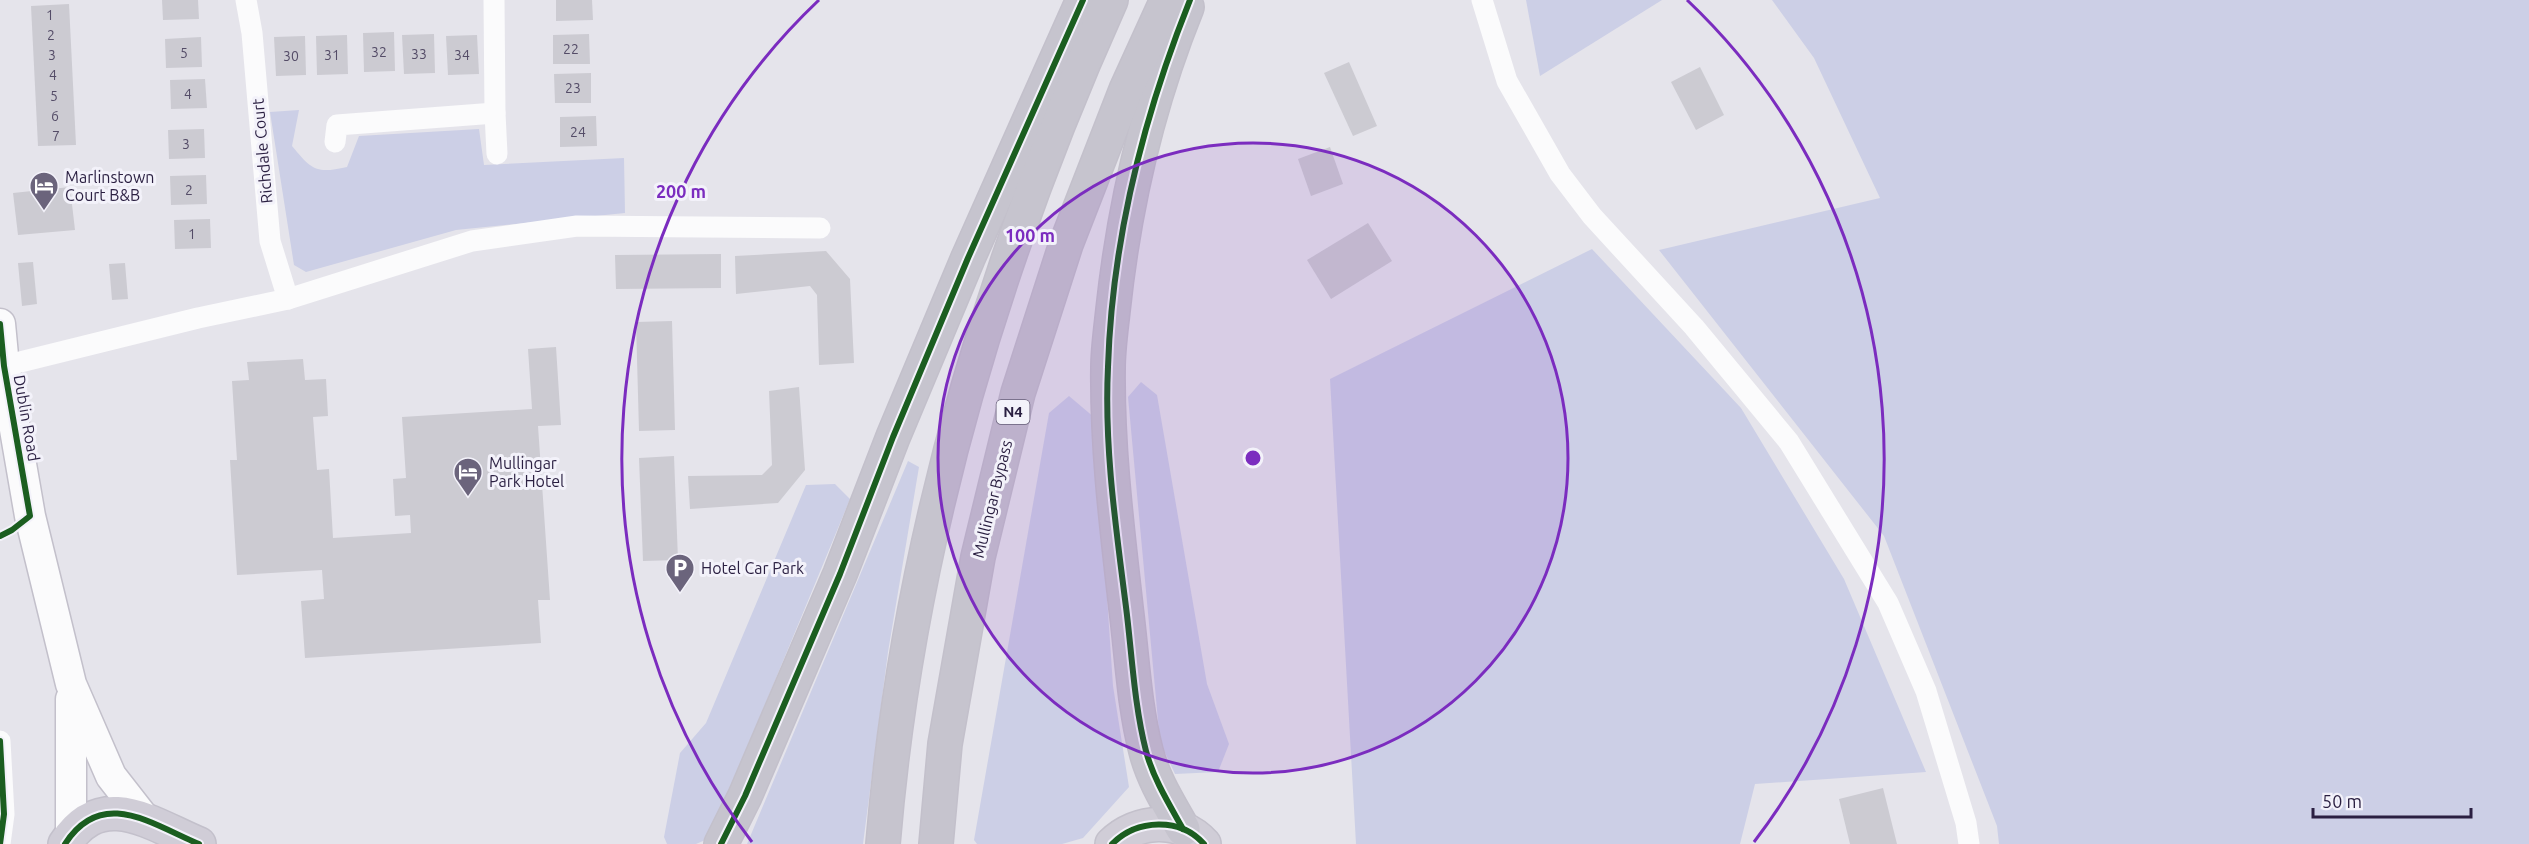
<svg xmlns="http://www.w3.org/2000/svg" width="2529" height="844" viewBox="0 0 2529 844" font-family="Ubuntu,sans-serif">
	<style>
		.green { fill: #cccfe6 }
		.building { fill: #cccbd2 }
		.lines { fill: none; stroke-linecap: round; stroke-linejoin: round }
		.secondary-casing { stroke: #c3c0cb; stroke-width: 33 }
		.primary-casing { stroke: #c3c0cb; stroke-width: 36 }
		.trunk-casing { stroke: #c3c0cb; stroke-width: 36 }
		.minor { stroke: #fbfbfc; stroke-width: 21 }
		.secondary { stroke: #fbfbfc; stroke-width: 30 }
		.primary { stroke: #d0cdd7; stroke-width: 33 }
		.trunk { stroke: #c6c4ce; stroke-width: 33 }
		.cycleway-casing { stroke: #f3f2fa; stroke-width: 10 }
		.cycleway { stroke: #1b5e20; stroke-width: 6 }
		.ring { fill: none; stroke: #7b2cbf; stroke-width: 3 }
		.labels { text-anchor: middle; stroke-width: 6; stroke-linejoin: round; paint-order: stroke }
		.number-label { font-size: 14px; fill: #544c67 }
		.shield { fill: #f3f2fa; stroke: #665e78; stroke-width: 1.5 }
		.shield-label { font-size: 15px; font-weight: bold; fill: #2a1f41 }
		.street-label { font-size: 16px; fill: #2a1f41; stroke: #f3f2fa }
		.poi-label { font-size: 16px; fill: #2a1f41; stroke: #f3f2fa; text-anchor: start }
		.centre { fill: #7b2cbf; stroke: #f3f2fa; stroke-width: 3 }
		.ring-label { font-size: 18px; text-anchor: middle; font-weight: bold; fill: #7b2cbf; stroke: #f3f2fa; stroke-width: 6; stroke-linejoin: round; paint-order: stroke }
	</style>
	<rect width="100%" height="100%" fill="#e5e4eb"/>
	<g class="green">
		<polygon points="1526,0 1662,0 1540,76"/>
		<polygon points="1772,0 2529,0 2529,844 1999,844 1997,826 1884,536 1659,250 1880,198 1814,58"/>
		<path d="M 299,110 L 292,146 C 312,170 316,174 347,167 L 359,136 L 479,129 L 484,165 L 624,158 L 625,213 L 456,230 L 306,272 L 294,265 L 270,112 Z"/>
		<polygon points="1592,249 1741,408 1844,579 1926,772 1755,784 1740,844 1356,844 1330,379"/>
		<polygon points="1141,382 1157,395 1207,684 1229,744 1218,772 1175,774 1160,742 1128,397"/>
		<polygon points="1069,396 1095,418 1113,686 1129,787 1083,838 1062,844 977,844 974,840 1049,413"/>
		<polygon points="908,461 919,467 888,652 863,844 747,844"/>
		<polygon points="835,484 850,499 710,838 696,844 667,844 664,837 680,753 706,723 806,485"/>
	</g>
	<g class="building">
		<polygon points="162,0 198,0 199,19 163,20"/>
		<polygon points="556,0 592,0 593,20 556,21"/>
		<polygon points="69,4 76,145 38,146 31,6"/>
		<polygon points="394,32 395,71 364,72 363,33"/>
		<polygon points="434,34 435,73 404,74 402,35"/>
		<polygon points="589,34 590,64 553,64 553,35"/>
		<polygon points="347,35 348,74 317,75 316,36"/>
		<polygon points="477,35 479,74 448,75 446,36"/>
		<polygon points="305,36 306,75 276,76 274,37"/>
		<polygon points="201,37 202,67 166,68 165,39"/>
		<polygon points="1349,62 1377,126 1353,136 1324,73"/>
		<polygon points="1700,67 1724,115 1696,130 1671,82"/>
		<polygon points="591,73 591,103 555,103 554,74"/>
		<polygon points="205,79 207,108 171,109 170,80"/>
		<polygon points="596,116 597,146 560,147 560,117"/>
		<polygon points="204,129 205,158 169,159 168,130"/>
		<polygon points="1330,147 1343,184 1311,196 1298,159"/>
		<polygon points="206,175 207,204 171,205 170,176"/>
		<polygon points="70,187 75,230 18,235 13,193"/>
		<polygon points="210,219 211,248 175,249 174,220"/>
		<polygon points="1368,223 1392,261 1331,299 1307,260"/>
		<polygon points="826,251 850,279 854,363 819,365 817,295 810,286 736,294 735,256"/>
		<polygon points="721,254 721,288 616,289 615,255"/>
		<polygon points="33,262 37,304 22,306 18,263"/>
		<polygon points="125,263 128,299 112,300 109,264"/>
		<polygon points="672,321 675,430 639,431 636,322"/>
		<polygon points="556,347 561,425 538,426 550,600 538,600 541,643 305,658 301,601 324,599 322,570 237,575 230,460 237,460 232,381 249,380 247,362 303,359 305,380 326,379 328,416 313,417 317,470 329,469 333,538 411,533 410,515 395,516 393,479 406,478 402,417 532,409 528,349"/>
		<polygon points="799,387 805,470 778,503 690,509 688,476 762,475 772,465 769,391"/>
		<polygon points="674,456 678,560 643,561 639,458"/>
		<polygon points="1883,788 1897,844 1850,844 1839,799"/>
	</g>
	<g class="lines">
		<g class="secondary-casing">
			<g id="secondary">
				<polyline points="0,324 4,366 30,516 71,684 111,776 143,817"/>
				<polyline points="71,834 71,699"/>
			</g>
		</g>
		<g class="primary-casing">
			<g id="primary">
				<path d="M 65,844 C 102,786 153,825 199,844"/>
				<path d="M 1112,844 C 1137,819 1180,817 1204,844"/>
			</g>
		</g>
		<g class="trunk-casing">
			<g id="trunk">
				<path d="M 1183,829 C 1169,804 1153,779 1146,751 C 1134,705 1132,655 1126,608 C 1117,528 1107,449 1108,368 C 1108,349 1111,329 1113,310 C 1124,207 1148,103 1187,7"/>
				<polyline points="721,844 745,796 840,574 893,437 968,258 1083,0"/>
				<path d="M 883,844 C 907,552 991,267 1111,0"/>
				<polyline points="936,844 945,744 978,557 1018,393 1066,244 1126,90 1167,0"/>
			</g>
		</g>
		<g class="minor">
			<polyline points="246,0 252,33 270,241 288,299"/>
			<polyline points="1482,0 1507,81 1560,174 1592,216 1694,327 1789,442 1888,603 1926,691 1966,823 1969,844"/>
			<polyline points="495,113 497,154"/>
			<polyline points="335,142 337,125 495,113 494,0"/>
			<polyline points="4,366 198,318 288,299 472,241 577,226 820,228"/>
			<polyline points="0,741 4,814 0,844"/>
		</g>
		<use href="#secondary" class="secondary"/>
		<use href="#primary" class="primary"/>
		<use href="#trunk" class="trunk"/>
		<g class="cycleway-casing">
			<g id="cycleway">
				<polyline points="0,324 4,366 30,516 12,530 0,536"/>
				<polyline points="0,741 4,814 0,844"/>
				<path d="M 1183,829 C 1169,804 1153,778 1146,751 C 1134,704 1132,654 1126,607 C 1116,528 1104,447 1108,367 C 1112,242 1144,115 1190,0"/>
				<path d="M 65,844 C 102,786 153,825 199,844"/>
				<polyline points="721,844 745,796 840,574 893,437 968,258 1083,0"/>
				<path d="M 1112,844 C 1137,819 1180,817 1204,844"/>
			</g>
		</g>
		<use href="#cycleway" class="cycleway"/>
	</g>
	<circle cx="1253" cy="458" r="315" fill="#7b2cbf" fill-opacity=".12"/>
	<g class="ring">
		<circle cx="1253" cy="458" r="315"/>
		<path d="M752 842A631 631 0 0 1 819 0M1687 0A631 631 0 0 1 1754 842"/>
	</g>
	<defs>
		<g id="hotel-pin" transform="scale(1.5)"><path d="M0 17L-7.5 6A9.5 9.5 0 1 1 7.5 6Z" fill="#6b647c" stroke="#f3f2fa"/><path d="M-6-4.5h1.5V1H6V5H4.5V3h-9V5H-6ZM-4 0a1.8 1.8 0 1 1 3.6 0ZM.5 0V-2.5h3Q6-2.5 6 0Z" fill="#fff"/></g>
		<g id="parking-pin" transform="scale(1.5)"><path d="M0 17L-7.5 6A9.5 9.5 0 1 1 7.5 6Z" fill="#6b647c" stroke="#f3f2fa"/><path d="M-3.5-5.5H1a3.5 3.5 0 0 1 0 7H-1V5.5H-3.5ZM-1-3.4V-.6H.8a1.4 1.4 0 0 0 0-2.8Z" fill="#fff"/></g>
	</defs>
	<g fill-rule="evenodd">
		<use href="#hotel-pin" x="44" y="186"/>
		<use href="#hotel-pin" x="468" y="472"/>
		<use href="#parking-pin" x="680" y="568"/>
	</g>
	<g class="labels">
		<g class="number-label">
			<text x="50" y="20">1</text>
			<text x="51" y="40">2</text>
			<text x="571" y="54">22</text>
			<text x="379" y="57">32</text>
			<text x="184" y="58">5</text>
			<text x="419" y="59">33</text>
			<text x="52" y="60">3</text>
			<text x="332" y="60">31</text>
			<text x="462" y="60">34</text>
			<text x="291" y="61">30</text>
			<text x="53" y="80">4</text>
			<text x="573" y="93">23</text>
			<text x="188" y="99">4</text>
			<text x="54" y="101">5</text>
			<text x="55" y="121">6</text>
			<text x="578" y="137">24</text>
			<text x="56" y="141">7</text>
			<text x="186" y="149">3</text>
			<text x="189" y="195">2</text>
			<text x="192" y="239">1</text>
		</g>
		<rect class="shield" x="996.5" y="400" width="33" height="24" rx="4.5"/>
		<g class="shield-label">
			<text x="1013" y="417">N4</text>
		</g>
		<g class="street-label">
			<text transform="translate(262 151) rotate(-95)" y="6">Richdale Court</text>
			<text transform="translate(27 418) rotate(80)" y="6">Dublin Road</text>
			<text transform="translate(992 499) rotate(-76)" y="6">Mullingar Bypass</text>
		</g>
		<g class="poi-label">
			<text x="65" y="183">Marlinstown<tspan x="65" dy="18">Court B&amp;B</tspan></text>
			<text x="489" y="469">Mullingar<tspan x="489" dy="18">Park Hotel</tspan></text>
			<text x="701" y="574">Hotel Car Park</text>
		</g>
	</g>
	<circle cx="1253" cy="458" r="9" class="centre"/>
	<g class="ring-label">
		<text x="681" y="198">200 m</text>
		<text x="1030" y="242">100 m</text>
	</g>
	<path d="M2313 808v9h158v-9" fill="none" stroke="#2a1f41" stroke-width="3"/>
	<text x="2322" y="808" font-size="18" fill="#2a1f41" stroke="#f3f2fa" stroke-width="4.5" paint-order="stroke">50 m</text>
</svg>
